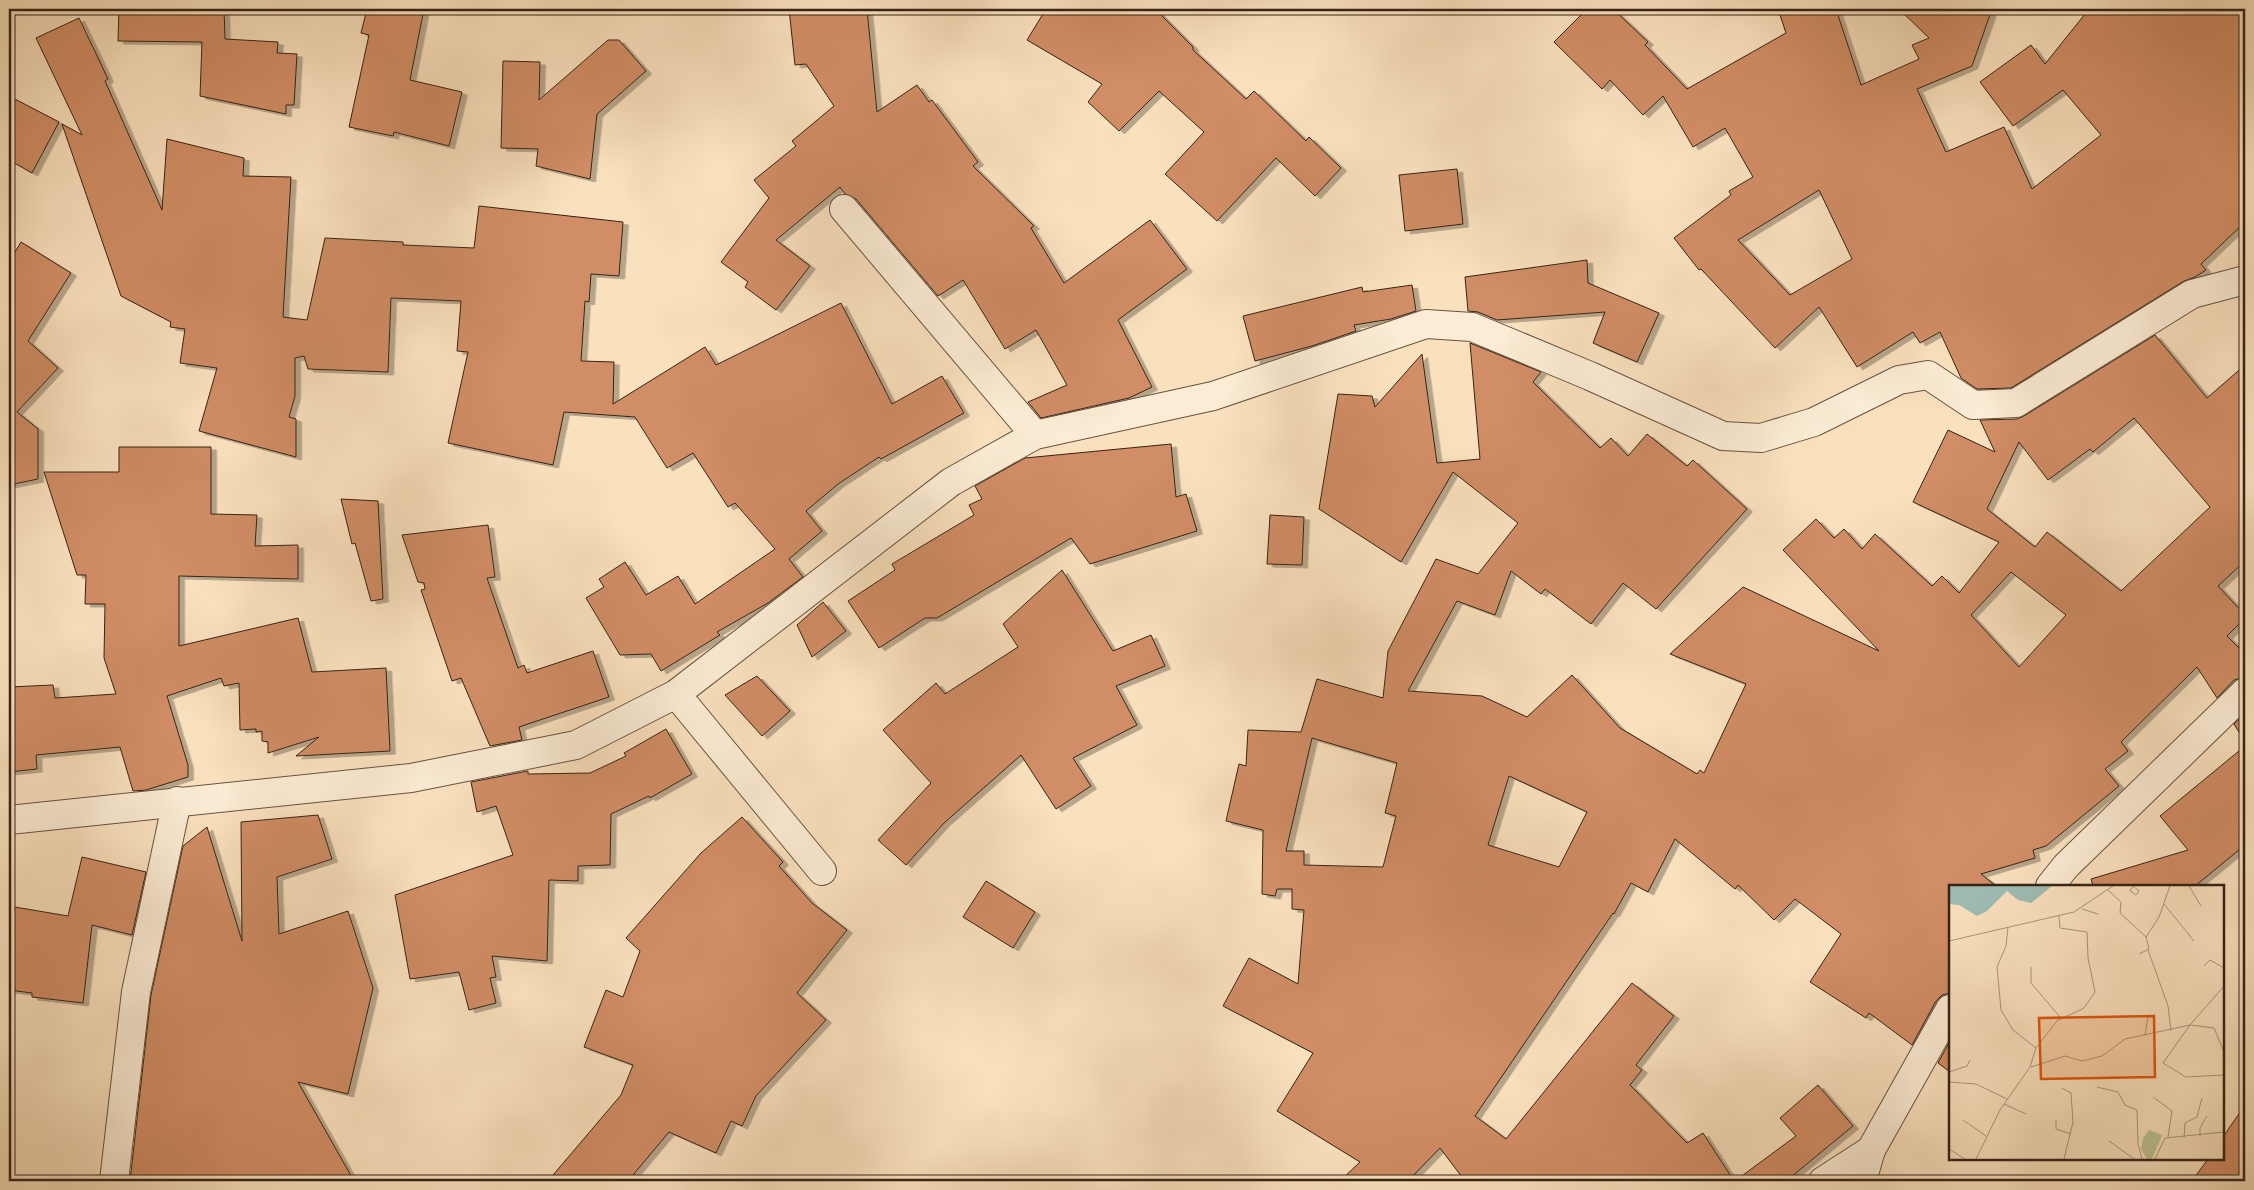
<svg xmlns="http://www.w3.org/2000/svg" width="2254" height="1190" viewBox="0 0 2254 1190" font-family="'IM FELL DW Pica',serif">
	<style>
		.building { fill: #d18d65; stroke: #342417; fill-rule: evenodd; filter: url(#shadow) }
		.lines { fill: none; stroke-linecap: round; stroke-linejoin: round }
		.minor-casing { stroke: #665341; stroke-width: 30 }
		.minor { stroke: #fcecd5; stroke-width: 28 }
		.inset-road { fill: none; stroke: #ab957b; stroke-width: 1 }
		.view { fill: #df560d; fill-opacity: 0.15; stroke: #df560d; stroke-width: 2.5 }
		.inset-edge { fill: none; stroke: #342417; stroke-width: 2.5 }
	</style>
	<defs>
		<filter id="shadow"><feDropShadow dx="5.5" dy="3" stdDeviation="0" flood-color="#0004"/></filter>
	</defs>
	<rect width="100%" height="100%" fill="#fae1be"/>
	<filter id="stains"><feTurbulence type="fractalNoise" baseFrequency=".004" numOctaves="4"/><feColorMatrix values="0 0 0 0 .2 0 0 0 0 .09 0 0 0 0 .02 0 0 0 .5 -.17"/></filter>
	<radialGradient id="worn" r=".72"><stop offset=".6" stop-color="#630" stop-opacity="0"/><stop offset="1" stop-color="#630" stop-opacity=".3"/></radialGradient>
	<g class="building">
		<polygon points="119,9 224,9 225,39 278,42 277,53 297,54 294,105 286,105 286,114 200,96 202,42 118,41"/>
		<polygon points="367,9 424,9 410,80 462,92 449,146 394,132 393,136 349,127 369,35 361,33"/>
		<polygon points="789,9 867,9 877,112 917,85 929,102 932,100 978,162 973,166 1034,226 1031,228 1064,283 1150,220 1187,269 1118,320 1152,387 1129,398 1041,418 1028,402 1067,385 1036,330 1005,349 963,280 938,296 856,199 845,194 840,187 776,240 810,266 776,310 745,287 748,282 721,262 769,198 754,180 796,146 792,141 834,106 806,64 795,65"/>
		<polygon points="1046,9 1155,9 1193,47 1193,50 1246,99 1254,91 1306,141 1309,137 1341,168 1315,196 1276,158 1217,221 1165,174 1204,132 1159,91 1119,131 1088,102 1102,84 1027,40"/>
		<path d="M 1587,9 L 1613,9 L 1648,42 L 1645,45 L 1687,89 L 1786,33 L 1778,9 L 1836,9 L 1861,85 L 1919,59 L 1912,45 L 1929,38 L 1899,9 L 1992,9 L 1972,66 L 1917,89 L 1946,152 L 2004,127 L 2032,189 L 2101,135 L 2063,90 L 2013,126 L 1980,82 L 2031,45 L 2045,64 L 2089,9 L 2245,9 L 2245,222 L 2201,264 L 2206,270 L 2195,277 L 2184,281 L 2011,388 L 1977,389 L 1961,378 L 1940,332 L 1920,343 L 1913,332 L 1857,367 L 1819,307 L 1775,348 L 1701,269 L 1699,270 L 1674,238 L 1731,195 L 1729,191 L 1753,177 L 1725,128 L 1693,147 L 1663,96 L 1643,115 L 1610,80 L 1602,89 L 1554,42 ZM 1819,190 L 1852,259 L 1790,295 L 1738,240 Z"/>
		<polygon points="79,18 108,79 105,81 162,210 167,139 244,158 243,176 291,177 283,317 307,320 325,238 403,242 403,245 474,248 479,206 623,222 619,276 591,274 589,302 585,301 581,361 614,362 613,404 705,347 716,365 841,303 892,404 942,376 964,413 881,459 879,457 838,484 806,511 822,531 789,559 803,577 768,603 717,632 720,635 661,671 651,654 620,655 586,598 604,587 599,579 625,562 646,595 678,576 695,604 775,549 735,503 728,507 693,453 667,468 635,417 564,412 553,465 448,443 468,352 457,351 461,301 391,298 388,372 308,369 304,356 295,358 295,396 289,417 296,419 296,457 199,431 217,368 180,363 185,329 170,327 171,322 121,296 62,124 82,135 36,38"/>
		<polygon points="608,40 619,40 646,71 597,114 590,179 536,166 538,149 501,148 503,61 540,62 539,100"/>
		<polygon points="9,96 59,122 32,173 9,160"/>
		<polygon points="1457,169 1463,224 1405,231 1399,175"/>
		<polygon points="21,242 71,273 28,341 58,368 17,412 38,429 38,479 9,485 9,262"/>
		<polygon points="1587,260 1588,283 1659,313 1637,362 1593,343 1605,312 1497,320 1478,312 1468,311 1465,277"/>
		<polygon points="1412,285 1416,311 1391,319 1354,325 1356,331 1312,346 1255,361 1243,316 1362,287 1363,292"/>
		<path d="M 2155,335 L 2207,398 L 2245,365 L 2245,561 L 2218,586 L 2245,615 L 2245,618 L 2227,636 L 2245,654 L 2245,677 L 2234,680 L 2217,698 L 2197,667 L 2121,742 L 2128,751 L 2105,769 L 2119,786 L 2046,846 L 2033,850 L 2035,858 L 1981,874 L 1996,886 L 1950,886 L 1950,993 L 1942,995 L 1936,1001 L 1912,1045 L 1869,1013 L 1866,1018 L 1810,982 L 1841,934 L 1795,899 L 1774,920 L 1738,885 L 1735,889 L 1675,839 L 1648,892 L 1631,883 L 1614,914 L 1613,913 L 1475,1116 L 1506,1139 L 1632,983 L 1674,1016 L 1636,1065 L 1642,1070 L 1630,1085 L 1687,1143 L 1703,1133 L 1734,1181 L 1465,1181 L 1440,1148 L 1408,1181 L 1340,1181 L 1360,1162 L 1277,1111 L 1313,1053 L 1223,1006 L 1249,958 L 1298,984 L 1304,910 L 1292,909 L 1292,889 L 1277,889 L 1275,896 L 1262,894 L 1263,830 L 1226,821 L 1239,764 L 1246,766 L 1248,730 L 1301,732 L 1317,679 L 1383,698 L 1388,651 L 1436,559 L 1478,574 L 1518,523 L 1453,472 L 1401,562 L 1319,509 L 1338,394 L 1372,396 L 1375,407 L 1422,354 L 1437,463 L 1480,459 L 1470,343 L 1541,372 L 1533,382 L 1600,448 L 1611,438 L 1628,456 L 1647,434 L 1687,466 L 1693,460 L 1747,509 L 1656,609 L 1623,583 L 1591,624 L 1545,589 L 1541,594 L 1511,571 L 1495,615 L 1457,601 L 1408,691 L 1482,696 L 1527,717 L 1572,675 L 1620,728 L 1697,774 L 1700,770 L 1704,773 L 1746,684 L 1670,654 L 1743,587 L 1879,651 L 1783,550 L 1816,519 L 1834,538 L 1844,529 L 1862,549 L 1875,534 L 1932,586 L 1942,576 L 1959,593 L 1999,542 L 1913,502 L 1948,430 L 1995,452 L 1980,420 L 2017,419 L 2024,416 ZM 2134,418 L 2210,507 L 2121,591 L 2047,532 L 2035,547 L 1987,509 L 2019,442 L 2048,480 L 2090,449 L 2093,452 ZM 2011,572 L 2066,615 L 2019,667 L 1971,615 ZM 1312,738 L 1397,763 L 1385,813 L 1396,816 L 1383,867 L 1304,865 L 1304,851 L 1286,851 ZM 1509,776 L 1587,812 L 1559,867 L 1488,845 Z"/>
		<polygon points="1171,444 1176,497 1186,494 1197,531 1090,564 1071,538 937,618 925,618 879,648 848,601 895,570 892,564 974,515 969,505 982,499 975,486 1025,458"/>
		<polygon points="119,447 211,447 211,514 257,515 255,546 298,545 298,579 179,576 179,646 298,618 312,672 386,668 390,751 296,756 319,737 268,753 268,742 262,741 262,731 256,732 256,729 240,730 239,683 224,686 221,678 167,696 188,765 188,777 146,790 133,791 120,747 36,755 37,769 9,772 9,687 53,685 55,698 116,694 104,658 105,604 85,604 86,575 77,575 44,472 119,472"/>
		<polygon points="341,499 378,501 383,599 371,601 355,543 352,544"/>
		<polygon points="1270,515 1304,517 1302,565 1267,564"/>
		<polygon points="488,525 495,577 487,578 518,668 524,665 527,673 593,651 609,697 519,727 522,740 490,746 461,678 452,681 421,590 425,589 424,583 418,582 402,535"/>
		<polygon points="1062,570 1113,651 1151,635 1165,666 1116,686 1137,725 1073,758 1091,786 1056,809 1021,755 944,823 906,865 878,840 931,783 883,730 936,683 945,694 1018,647 1003,624"/>
		<polygon points="823,602 846,631 812,657 797,625"/>
		<polygon points="757,676 790,711 762,736 725,695"/>
		<polygon points="2245,714 2245,742 2234,724"/>
		<polygon points="666,729 692,774 650,798 649,796 611,814 610,865 578,866 578,881 549,880 547,961 492,956 496,977 490,978 496,1003 469,1010 459,972 410,979 395,895 513,855 496,806 477,812 471,782 528,771 528,774 590,773 626,756 624,753"/>
		<polygon points="2245,746 2245,845 2195,886 2093,886 2091,879 2188,850 2160,816"/>
		<polygon points="318,815 332,859 277,877 279,934 348,911 373,988 348,1094 298,1082 354,1181 130,1181 151,995 183,846 207,827 242,941 241,822"/>
		<polygon points="742,817 783,862 779,866 812,903 847,930 797,993 826,1020 756,1096 742,1126 731,1121 716,1153 669,1132 628,1181 548,1181 621,1095 633,1065 584,1047 606,990 623,997 640,951 626,938 701,853"/>
		<polygon points="82,857 146,872 132,935 92,925 83,1003 32,997 32,993 9,990 9,906 68,916"/>
		<polygon points="986,881 1035,912 1013,948 963,917"/>
		<polygon points="1950,1041 1950,1072 1938,1063"/>
		<polygon points="1818,1085 1853,1126 1786,1181 1735,1181 1796,1136 1780,1118"/>
		<polygon points="2245,1105 2245,1181 2192,1181 2208,1159 2223,1159 2223,1137"/>
	</g>
	<g class="lines">
		<g class="minor-casing">
			<g id="minor">
				<polyline points="844,209 1035,435"/>
				<polyline points="676,694 822,871"/>
				<polyline points="9,820 411,778 576,745 676,694 951,482 1035,435 1213,396 1426,324 1472,327 1590,376 1723,436 1761,438 1814,422 1899,380 1928,375 1973,405 2016,403 2192,294 2245,280"/>
				<polyline points="2050,886 2066,866 2245,692"/>
				<polyline points="114,1181 136,992 177,801"/>
				<polyline points="1823,1181 1871,1150"/>
				<polyline points="1862,1181 1871,1150 1950,1009"/>
			</g>
		</g>
		<use href="#minor" class="minor"/>
	</g>
	<g transform="translate(1949 885)">
		<rect width="275" height="275" fill="#fae1be"/>
		<path d="M 200,245 L 213,250 L 203,274 L 198,274 L 192,264 L 194,253 Z" fill="#bcc393"/>
		<path d="M 0,1 L 103,1 L 82,18 L 69,15 L 58,6 L 38,26 L 28,31 L 10,20 L 0,19 Z" fill="#9ebdb4"/>
		<path class="inset-road" d="M 184,1 L 181,6 L 187,10 L 190,6 L 184,1M 240,1 L 252,21M 159,5 L 172,17 L 171,28 L 197,52M 215,19 L 245,56M 133,24 L 149,29M 110,31 L 111,43 L 138,47 L 139,73 L 146,107 L 135,123 L 110,135M 0,56 L 125,27 L 164,1M 199,65 L 219,121 L 222,146M 190,69 L 200,64 L 197,52 L 210,32 L 221,1M 255,81 L 261,75 L 275,83M 82,82 L 82,98 L 111,132 L 87,163M 275,101 L 241,140 L 265,143 L 275,167M 241,140 L 214,178 L 237,192 L 275,190M 196,151 L 199,130M 82,182 L 116,171 L 133,176 L 153,171 L 176,154 L 241,140M 0,187 L 18,181 L 21,175M 0,197 L 27,199 L 58,214M 148,202 L 169,207 L 176,220 L 188,225 L 189,259 L 193,274M 113,203 L 122,208 L 124,237 L 115,274M 204,212 L 223,226 L 219,252M 55,219 L 77,229M 14,235 L 37,251M 107,235 L 107,244 L 122,249M 251,251 L 251,243 L 258,231M 235,253 L 236,238 L 248,232 L 253,213M 160,256 L 185,274M 0,264 L 16,274M 27,274 L 51,225 L 81,182 L 87,163 L 64,145 L 52,125 L 48,82 L 57,61 L 59,42M 206,274 L 216,253 L 275,247"/>
		<path class="view" d="M 205,131 L 206,192 L 92,194 L 90,133 Z"/>
		<rect width="275" height="275" class="inset-edge"/>
	</g>
	<rect width="2254" height="1190" fill="none" stroke="#fae1be" stroke-width="30"/>
	<rect x="10" y="10" width="2234" height="1170" fill="none" stroke="#342417" stroke-width="2.5"/>
	<rect x="15" y="15" width="2224" height="1160" fill="none" stroke="#342417"/>
	<rect width="100%" height="100%" filter="url(#stains)"/>
	<rect width="100%" height="100%" fill="url(#worn)"/>
</svg>
